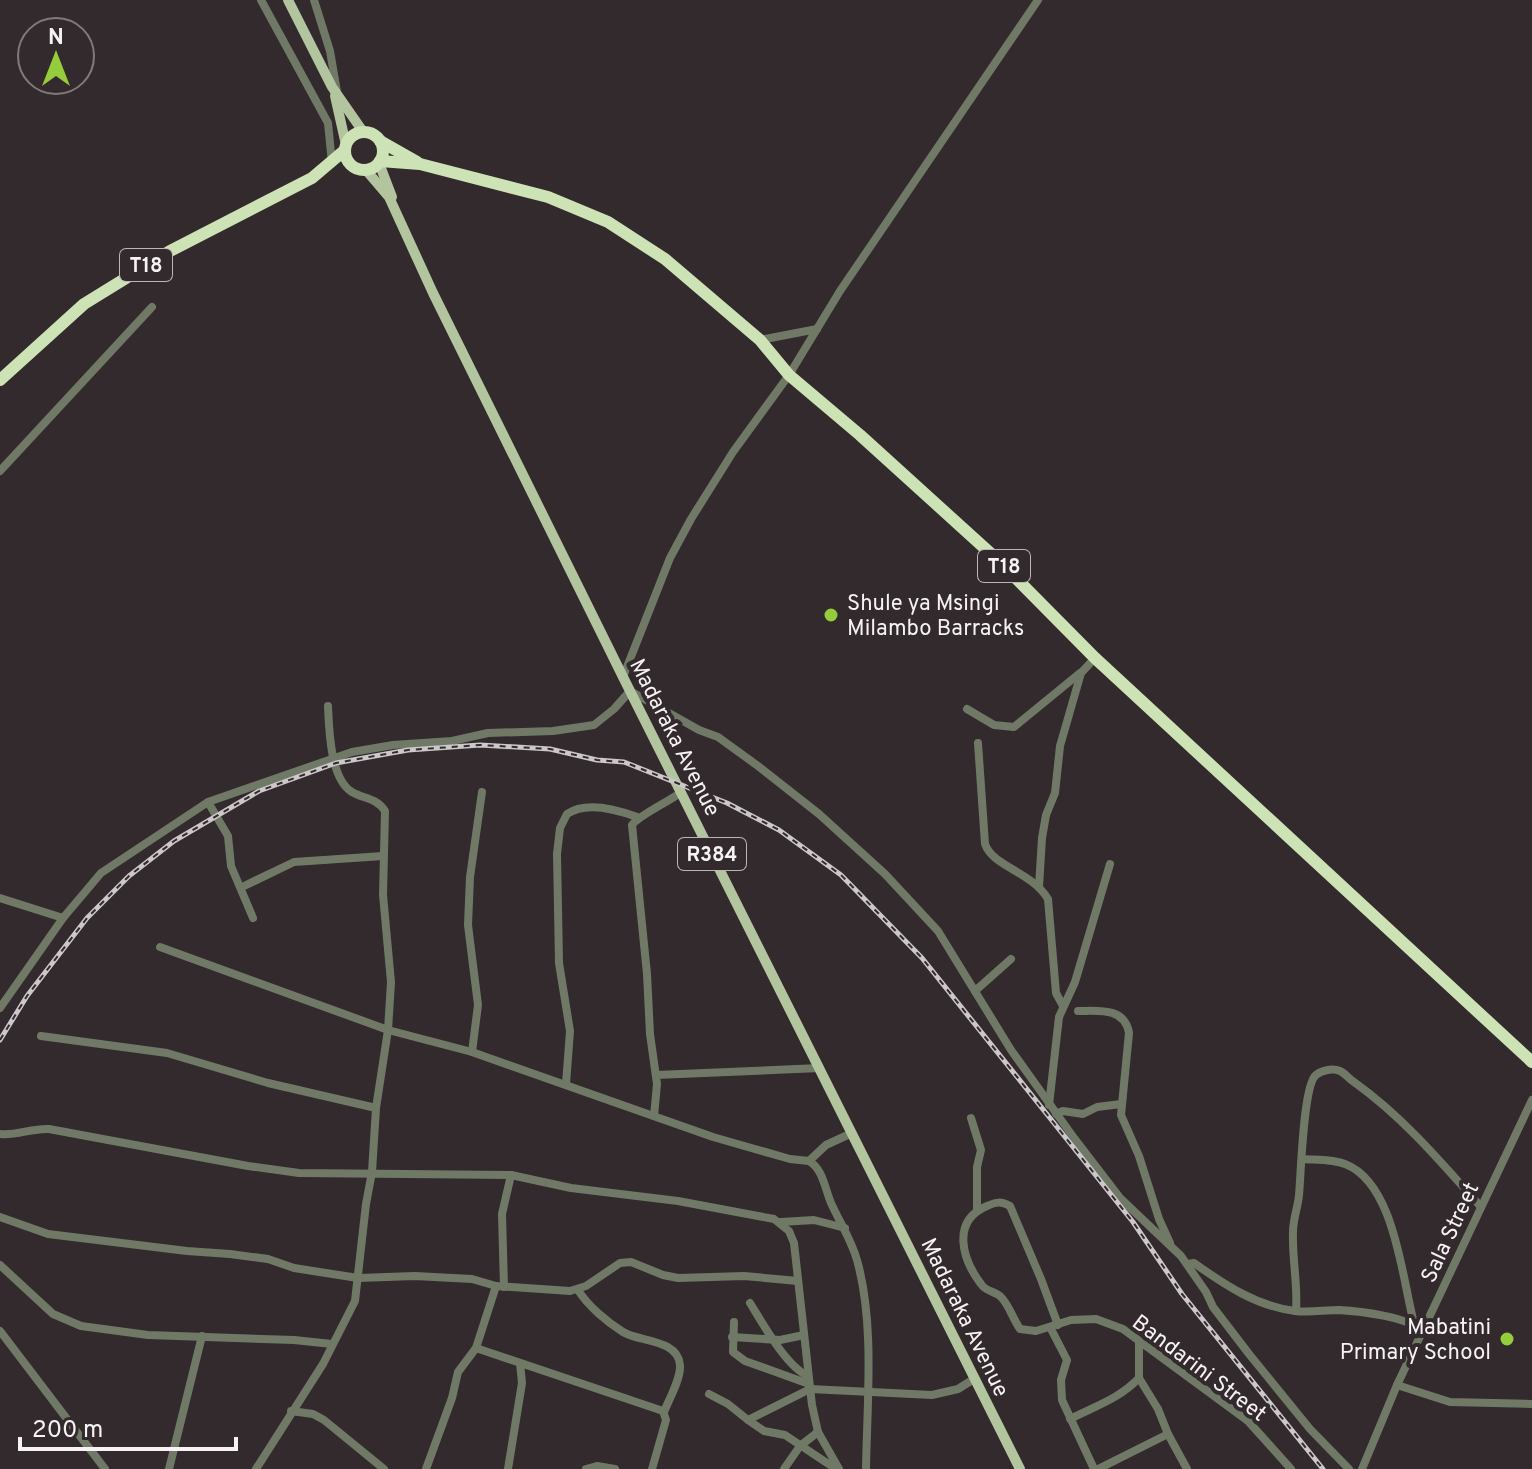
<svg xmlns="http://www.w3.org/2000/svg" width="1532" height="1469" viewBox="0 0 1532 1469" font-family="Overpass,sans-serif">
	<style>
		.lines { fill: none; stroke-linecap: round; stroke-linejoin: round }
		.minor { stroke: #707966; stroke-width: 8 }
		.major { stroke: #b3c59e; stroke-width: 10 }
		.highway { stroke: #cde3b5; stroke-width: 12 }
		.rail-casing { stroke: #ccc7c9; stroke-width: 5 }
		.rail { stroke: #322a2d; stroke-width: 2; stroke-dasharray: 6; stroke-linecap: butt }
		.poi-dot { fill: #95cc3b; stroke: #322a2d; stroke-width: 3 }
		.labels { text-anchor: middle; stroke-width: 8; stroke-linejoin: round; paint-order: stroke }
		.shield { fill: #322a2d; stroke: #bcb6b8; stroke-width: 2 }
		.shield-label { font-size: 20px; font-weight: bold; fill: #f7f2f4 }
		.poi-label { font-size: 22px; fill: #f7f2f4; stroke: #322a2d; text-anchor: start }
		.street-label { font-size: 22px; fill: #f7f2f4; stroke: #322a2d }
	</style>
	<rect width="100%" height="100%" fill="#322a2d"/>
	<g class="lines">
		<g class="minor">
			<polyline points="261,0 328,123 332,163"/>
			<polyline points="314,0 330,51 337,92"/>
			<polyline points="760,340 817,329"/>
			<polyline points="0,471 152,307"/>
			<polyline points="623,677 670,558 691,519 733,452 789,375 840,291 1038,0"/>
			<polyline points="967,709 994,725 1014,727 1080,673"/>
			<path d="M 978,743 L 985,844 C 993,867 1031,871 1048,899 L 1056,993 L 1063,1006"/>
			<polyline points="208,802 228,836 231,866 253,918"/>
			<polyline points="242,887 294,862 383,856"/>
			<polyline points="1039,887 1042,838 1046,815 1055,793 1060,746 1081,673 1095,658"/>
			<polyline points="0,898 63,918"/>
			<polyline points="160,947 388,1030 472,1052 713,1137 790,1159 809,1161 826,1145 852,1133"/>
			<polyline points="975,991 1011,959"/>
			<polyline points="0,1008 63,918 101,873 208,802 352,752 393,745 452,741 488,733 553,731 594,725 614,709 630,691 699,730 718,737 758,766 819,814 885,874 938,931 1011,1050 1074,1138 1120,1198 1181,1256 1206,1292 1213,1307 1249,1354 1310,1429 1349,1469"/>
			<path d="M 1078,1011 C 1098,1011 1125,1007 1129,1033 L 1121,1115 L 1139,1156 L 1159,1219 L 1170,1243"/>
			<polyline points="41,1036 167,1053 268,1083 376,1108"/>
			<polyline points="472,1052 478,1005 468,925 470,877 482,792"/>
			<polyline points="656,1075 820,1068"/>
			<path d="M 566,1084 L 570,1031 L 559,963 L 557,854 L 560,828 L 567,814 C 586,801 618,810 637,817"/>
			<polyline points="1049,1105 1059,1017 1075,982 1110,864"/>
			<polyline points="1056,1114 1063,1111 1083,1114 1097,1107 1121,1104"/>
			<path d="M 654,1116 L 657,1084 L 650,1034 L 647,974 L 632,825 C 638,816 668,802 680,793"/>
			<polyline points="971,1118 981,1150 977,1167 977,1211"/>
			<path d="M 0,1134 C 16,1136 32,1128 49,1129 L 248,1166 L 299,1173 L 511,1175 L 571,1188 L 678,1201 L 774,1219 L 789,1231 L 794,1243 L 812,1405 L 818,1432 L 839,1469"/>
			<path d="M 1303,1159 C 1316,1160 1333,1159 1345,1164 C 1395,1183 1402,1279 1414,1323"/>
			<path d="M 809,1161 C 823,1169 825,1189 831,1203 C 840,1223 851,1239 857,1260 C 875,1324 867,1403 866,1469"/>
			<polyline points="0,1217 48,1234 187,1251 230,1254 268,1259 294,1268 358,1278 415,1276 472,1279 496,1286 570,1291 586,1286 620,1263 631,1262 663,1275 678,1278 744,1276 798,1281"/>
			<polyline points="781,1222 814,1220 845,1228"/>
			<path d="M 1188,1264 L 1194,1263 C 1225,1285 1256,1306 1295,1311 C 1309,1313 1324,1310 1339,1310 C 1361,1311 1407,1317 1423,1331"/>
			<polyline points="0,1265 53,1314 81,1326 148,1335 294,1340 332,1344"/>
			<polyline points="504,1287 502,1214 511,1175"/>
			<path d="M 578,1290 C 588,1306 607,1322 623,1332 C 639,1342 678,1339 680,1365 C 681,1379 669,1399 664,1412"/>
			<path d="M 750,1303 C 763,1324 786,1366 808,1376"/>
			<path d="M 1296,1311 C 1298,1284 1292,1259 1293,1232 C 1293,1219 1298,1207 1299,1195 C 1301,1176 1303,1085 1316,1075 C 1322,1070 1333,1068 1340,1071 C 1345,1073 1349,1079 1354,1082 C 1403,1117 1441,1162 1481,1207"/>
			<polyline points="734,1322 733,1352 745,1361 809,1384"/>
			<path d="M 1058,1325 L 1041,1279 L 1010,1206 C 1001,1201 996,1202 987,1206 C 951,1221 962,1259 981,1284 C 986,1292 995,1291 1001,1297 C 1009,1305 1013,1319 1020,1329 L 1036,1331 L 1071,1320 L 1096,1319 L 1123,1329 L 1248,1421 L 1291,1469"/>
			<polyline points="1050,1327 1067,1360 1061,1380 1062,1400 1094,1469"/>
			<polyline points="0,1331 105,1469"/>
			<polyline points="732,1337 780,1340 804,1335"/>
			<polyline points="476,1348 663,1411 666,1420 652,1469"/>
			<polyline points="1139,1378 1158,1409 1168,1434 1187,1469"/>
			<polyline points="1397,1385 1450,1402 1532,1404"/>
			<polyline points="709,1394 728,1404 748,1420 810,1389 932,1395 958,1389 974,1379"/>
			<polyline points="291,1411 313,1414 324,1420 384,1469"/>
			<path d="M 1070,1419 C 1095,1406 1119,1399 1139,1378 L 1139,1343"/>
			<polyline points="748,1420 764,1431 785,1435 836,1469"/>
			<polyline points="169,1469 202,1336"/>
			<path d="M 256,1469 L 323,1364 L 355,1301 L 366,1204 L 372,1172 L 376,1108 L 388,1030 L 391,982 L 383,895 L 385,811 C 377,798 364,799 352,792 C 330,779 329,728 328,706"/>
			<polyline points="426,1469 452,1398 458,1372 476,1348 496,1286"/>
			<polyline points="508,1469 522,1383 520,1363"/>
			<polyline points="586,1469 597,1466 615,1469"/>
			<polyline points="784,1469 800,1446 818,1432"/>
			<polyline points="1098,1469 1168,1434"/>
			<polyline points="1362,1469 1397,1385 1532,1100"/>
		</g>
		<g class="major">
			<polyline points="288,0 332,87 364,133"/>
			<polyline points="335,96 346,145"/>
			<polyline points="379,163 392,197"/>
			<polyline points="366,170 389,197 433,293 623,677 1020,1469"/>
		</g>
		<g class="highway">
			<circle cx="364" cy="151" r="19"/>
			<polyline points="380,141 417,162"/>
			<polyline points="380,161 420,164 548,197 608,222 665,259 760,340 789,375 860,435 1000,562 1095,658 1532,1062"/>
			<polyline points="0,380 84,304 170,251 312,178 345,150"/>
		</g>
		<g class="rail-casing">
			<polyline id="rail" points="0,1040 27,996 87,918 129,876 174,841 259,791 336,763 408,750 480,745 550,749 597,760 624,762 727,803 779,830 841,875 922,958 1133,1222 1182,1294 1323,1469"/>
		</g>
		<use href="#rail" class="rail"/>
	</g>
	<g class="poi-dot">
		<circle cx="831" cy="615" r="8"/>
		<circle cx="1507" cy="1339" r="8"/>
	</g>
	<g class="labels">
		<g class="shield">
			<rect x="120" y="249" width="52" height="32" rx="6"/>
			<rect x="978" y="550" width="52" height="32" rx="6"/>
			<rect x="678" y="838" width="68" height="32" rx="6"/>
		</g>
		<g class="shield-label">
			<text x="146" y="272">T18</text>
			<text x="1004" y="573">T18</text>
			<text x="712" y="861">R384</text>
		</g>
		<g class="poi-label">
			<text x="847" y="610">Shule ya Msingi<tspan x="847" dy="25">Milambo Barracks</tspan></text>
			<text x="1491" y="1334" text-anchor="end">Mabatini<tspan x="1491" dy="25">Primary School</tspan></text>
		</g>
		<g class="street-label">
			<text transform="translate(676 737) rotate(63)" y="8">Madaraka Avenue</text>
			<text transform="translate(1449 1232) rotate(-65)" y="8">Sala Street</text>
			<text transform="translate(966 1317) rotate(64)" y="8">Madaraka Avenue</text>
			<text transform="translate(1200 1367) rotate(37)" y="8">Bandarini Street</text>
		</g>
	</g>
	<g transform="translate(56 56)"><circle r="38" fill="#322a2d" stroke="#817a7d" stroke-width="2"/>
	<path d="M0-6L14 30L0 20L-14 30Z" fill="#95cc3b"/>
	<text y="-12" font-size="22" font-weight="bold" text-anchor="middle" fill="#f7f2f4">N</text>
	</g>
	<path d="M20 1437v12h216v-12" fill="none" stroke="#f7f2f4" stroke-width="4"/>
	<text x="32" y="1437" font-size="24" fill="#f7f2f4" stroke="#322a2d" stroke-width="6" paint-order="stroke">200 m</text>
</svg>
